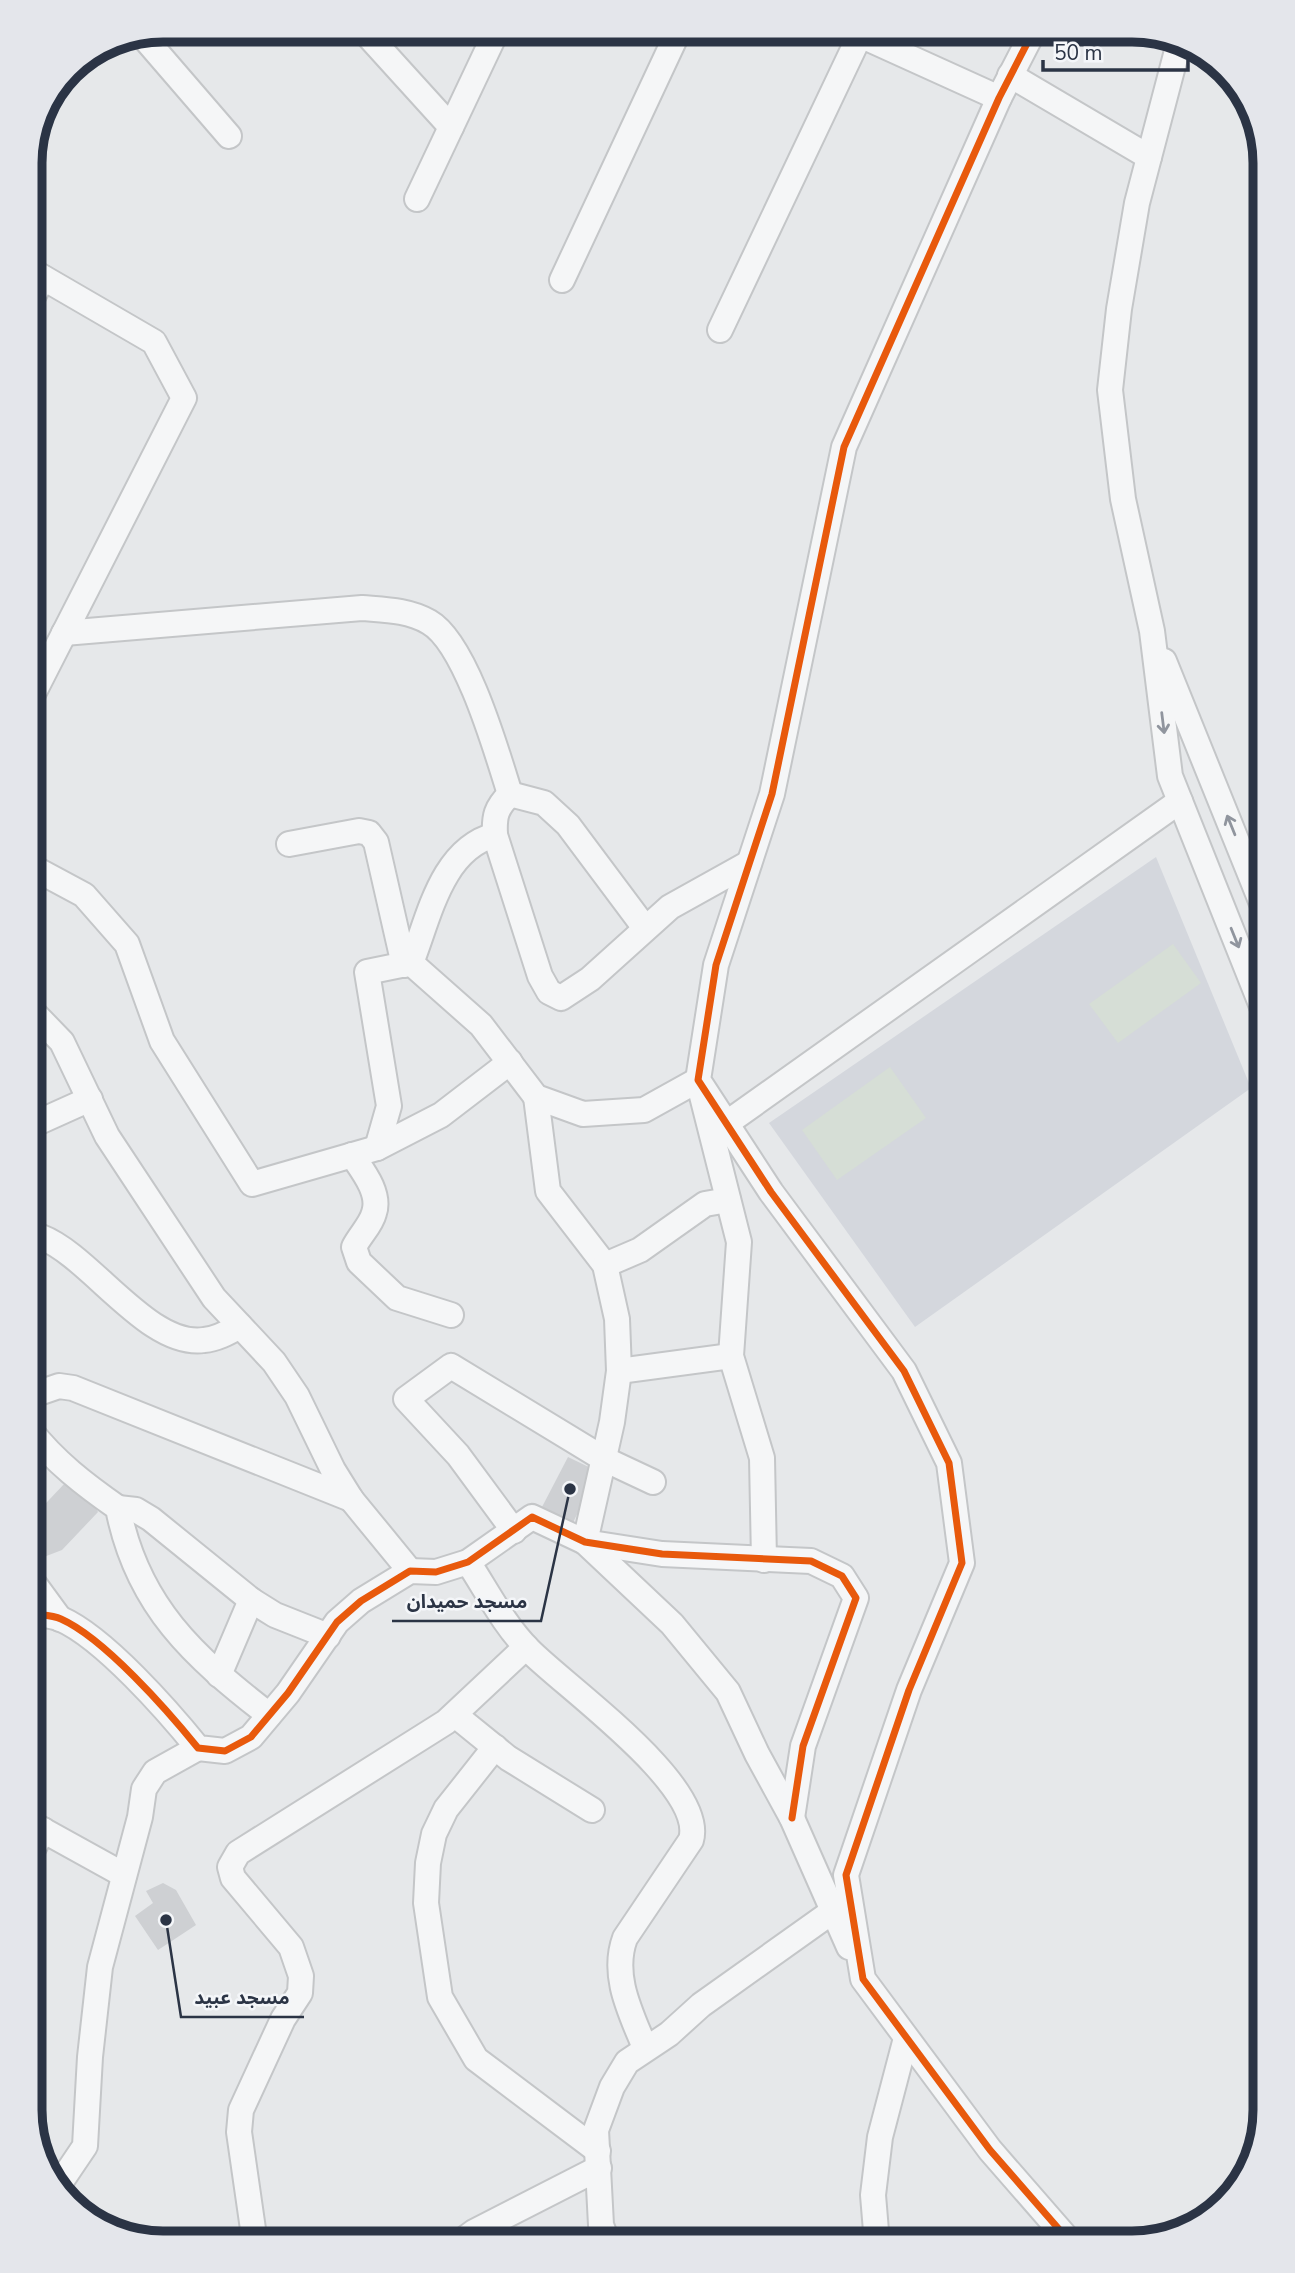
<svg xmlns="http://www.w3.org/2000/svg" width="1295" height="2273" viewBox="0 0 1295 2273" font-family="'Nunito Sans','Noto Sans Arabic',sans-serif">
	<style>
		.built { fill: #d4d7dd }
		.green { fill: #d6ded6 }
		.building { fill: #ced0d3 }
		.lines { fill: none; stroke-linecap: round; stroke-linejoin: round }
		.minor-casing { stroke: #c4c6c8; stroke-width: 28 }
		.minor { stroke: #f5f6f7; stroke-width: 24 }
		.cycleway-casing { stroke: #f4f6f9; stroke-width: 11 }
		.cycleway { stroke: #e8590c; stroke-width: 7 }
		.oneway { stroke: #90959e }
		.rim { fill: none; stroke: #2b3445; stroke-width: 9 }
		.leader { fill: none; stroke: #2b3445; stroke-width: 2.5 }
		.callout-dot { fill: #2b3445; stroke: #f4f6f9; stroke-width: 2.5 }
		.callout-label { font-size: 19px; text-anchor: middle; font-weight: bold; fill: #2b3445; stroke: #f4f6f9; stroke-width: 5; stroke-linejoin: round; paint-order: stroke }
	</style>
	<rect width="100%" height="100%" fill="#e6e8ea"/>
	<polygon class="built" points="1156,857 1251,1088 915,1327 769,1123"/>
	<g class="green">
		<polygon points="1173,944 1201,983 1118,1043 1089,1004"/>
		<polygon points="890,1067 926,1118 837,1180 802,1130"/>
	</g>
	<g class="building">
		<polygon points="568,1457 597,1471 572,1525 542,1507"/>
		<polygon points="66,1482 87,1494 98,1512 62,1550 36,1560 30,1552 30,1520"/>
		<polygon points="163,1883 176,1890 196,1925 158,1950 135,1916 153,1903 146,1891"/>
	</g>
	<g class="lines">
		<g class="minor-casing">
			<g id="minor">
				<polyline points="363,30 451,127"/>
				<polyline points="849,30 999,98"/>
				<polyline points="1034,30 999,98 844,447 772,794 716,965 698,1080 771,1192 904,1371 949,1463 962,1563 909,1690 846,1875 863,1979 990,2150 1071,2243"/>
				<polyline points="141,34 229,136"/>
				<polyline points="1179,43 1137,203 1119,309 1110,390 1123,499 1152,631 1170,776 1265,1014"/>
				<polyline points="1010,75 1149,157"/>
				<polyline points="417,199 497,30"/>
				<polyline points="562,280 679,30"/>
				<polyline points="30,302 43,278"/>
				<polyline points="720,330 860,35"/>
				<path d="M 64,633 L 362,608 C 385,610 408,610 429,622 C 466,643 497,753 510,794"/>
				<polyline points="1164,661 1265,911"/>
				<polyline points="30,700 184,398 154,342 30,270"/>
				<path d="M 510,794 C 496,808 494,816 495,835 L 540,976 L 549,992 L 561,998 L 590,979 L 670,907 L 749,863"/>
				<polyline points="510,794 544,803 568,825 645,928"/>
				<polyline points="289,844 359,831 369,833 376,842 404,965"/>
				<polyline points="30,866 84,895 127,944 162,1041 252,1184 377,1148 441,1115 510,1062"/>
				<path d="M 411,963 C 429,918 441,849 495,835"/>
				<polyline points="30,1009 62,1042 107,1136 214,1298 274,1362 297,1396 333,1470 351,1499 410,1571"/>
				<polyline points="536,1097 548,1191 605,1265 617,1319 619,1371 612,1422 585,1542 672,1624 728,1692 757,1754 792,1818 849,1947"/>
				<polyline points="727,1123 1180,801"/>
				<polyline points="30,1126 90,1099"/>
				<polyline points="377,1148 389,1106 367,972 411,963 481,1025 536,1097 583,1114 644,1110 698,1080 739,1242 731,1356 762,1458 764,1560"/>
				<path d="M 352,1155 C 362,1170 381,1193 374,1213 C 371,1225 360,1235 354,1247 L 359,1262 L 397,1298 L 451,1315"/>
				<path d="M 30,1242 L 41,1237 C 91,1256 148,1348 204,1340 C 217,1339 229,1332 240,1326"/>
				<polyline points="605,1265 640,1250 705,1204 728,1200"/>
				<polyline points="619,1371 731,1356"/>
				<polyline points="30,1396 59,1386 73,1388 351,1499"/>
				<path d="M 30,1430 C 55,1462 85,1485 118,1508 C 137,1606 194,1657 269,1715"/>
				<polyline points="118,1508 136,1510 151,1519 251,1600 275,1615 328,1636"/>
				<polyline points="514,1531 458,1455 406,1399 451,1366 604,1459 653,1482"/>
				<path d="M 468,1562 C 487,1591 504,1625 529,1650 C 564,1686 707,1786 691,1840 L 625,1938 C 611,1976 631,2013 645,2048"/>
				<polyline points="30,1578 60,1619"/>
				<path d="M 30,1613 C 40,1615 52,1615 61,1619 C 104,1638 168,1711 198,1748 L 225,1751 L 251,1737 L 288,1693 L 337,1622 L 361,1601 L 410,1571 L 436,1572 L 468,1562 L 532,1517 L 585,1542 L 662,1554 L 811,1561 L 842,1576 L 856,1598 L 803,1746 L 792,1818"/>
				<polyline points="219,1675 251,1600"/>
				<polyline points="455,1715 508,1758 592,1810"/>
				<polyline points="495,1747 446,1809 434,1834 428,1863 426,1903 440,1997 476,2059 598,2151"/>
				<polyline points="30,1823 124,1875"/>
				<polyline points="30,1855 43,1830"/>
				<polyline points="58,2186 85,2146 90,2057 100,1967 140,1817 144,1789 155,1772 198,1748"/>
				<polyline points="255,2243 239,2132 241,2110 283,2019 300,1993 301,1976 291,1947 233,1878 230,1867 238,1853 446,1722 526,1647"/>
				<polyline points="459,2243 474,2232 599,2168"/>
				<polyline points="608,2243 601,2225 596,2130 612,2087 627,2062 669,2034 701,2005 833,1911"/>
				<polyline points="877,2243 873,2195 880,2137 906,2038"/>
			</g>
		</g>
		<use href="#minor" class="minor"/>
		<g class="cycleway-casing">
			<g id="cycleway">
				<polyline points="1034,30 999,98 844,447 772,794 716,965 698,1080 771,1192 904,1371 949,1463 962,1563 909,1690 846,1875 863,1979 990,2150 1071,2243"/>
				<path d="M 30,1613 C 40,1615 52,1615 61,1619 C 104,1638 168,1711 198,1748 L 225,1751 L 251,1737 L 288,1693 L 337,1622 L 361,1601 L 410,1571 L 436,1572 L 468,1562 L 532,1517 L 585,1542 L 662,1554 L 811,1561 L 842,1576 L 856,1598 L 803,1746 L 792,1818"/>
			</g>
		</g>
		<use href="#cycleway" class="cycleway"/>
	</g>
	<defs><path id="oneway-shaft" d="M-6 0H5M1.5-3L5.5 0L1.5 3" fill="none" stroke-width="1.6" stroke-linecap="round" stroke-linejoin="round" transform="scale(1.75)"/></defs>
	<g class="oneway">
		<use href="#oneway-shaft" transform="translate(1163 723) rotate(83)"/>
		<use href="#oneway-shaft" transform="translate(1231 825) rotate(-112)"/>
		<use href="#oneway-shaft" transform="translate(1235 938) rotate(68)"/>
	</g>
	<path d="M0 0H1295V2273H0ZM163 42H1132A121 121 0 0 1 1253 163V2110A121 121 0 0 1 1132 2231H163A121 121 0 0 1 42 2110V163A121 121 0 0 1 163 42Z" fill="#e4e6eb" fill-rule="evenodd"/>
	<path class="rim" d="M163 42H1132A121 121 0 0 1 1253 163V2110A121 121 0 0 1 1132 2231H163A121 121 0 0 1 42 2110V163A121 121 0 0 1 163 42Z"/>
	<path class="leader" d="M570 1489L541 1621H392M166 1920L181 2017H304"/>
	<g class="callout-dot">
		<circle cx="570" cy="1489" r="7"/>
		<circle cx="166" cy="1920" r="7"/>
	</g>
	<g class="callout-label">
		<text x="467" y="1608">مسجد حميدان</text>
		<text x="242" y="2004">مسجد عبيد</text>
	</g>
	<path d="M1043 60v10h145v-10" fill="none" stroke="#2b3445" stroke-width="3.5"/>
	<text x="1054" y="60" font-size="21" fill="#2b3445" stroke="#f4f6f9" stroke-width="5" paint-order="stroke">50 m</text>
</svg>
